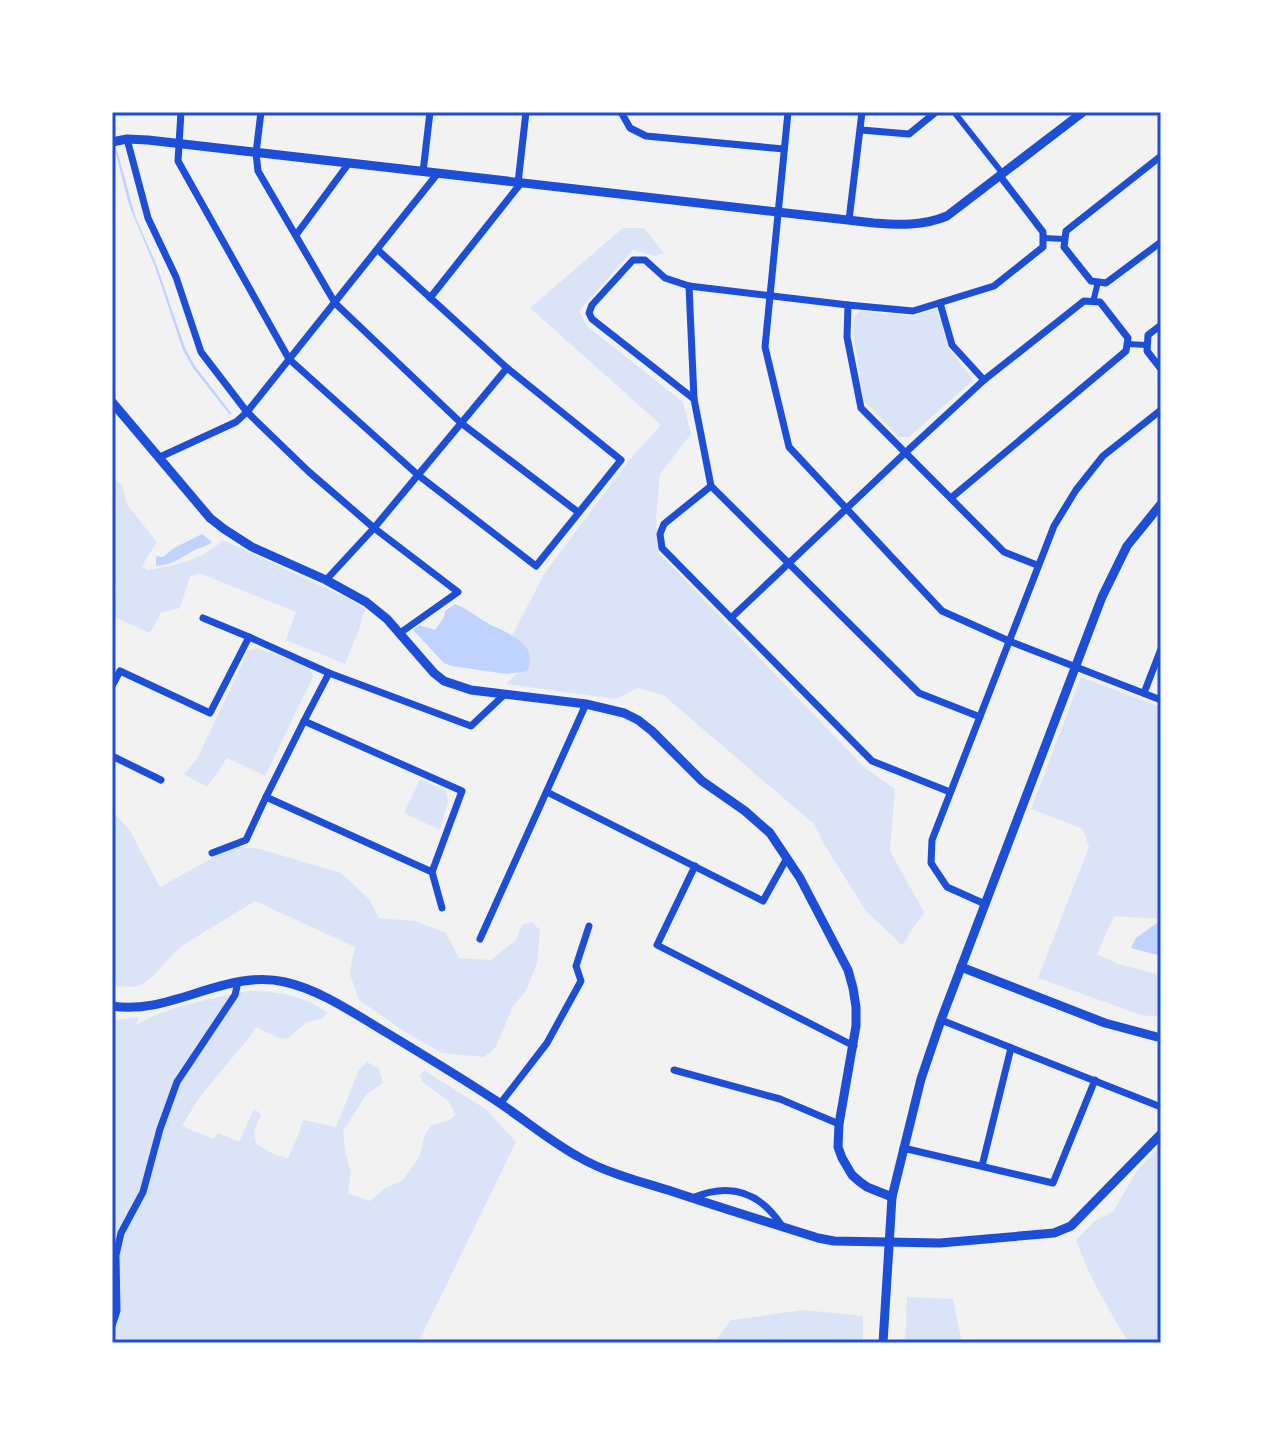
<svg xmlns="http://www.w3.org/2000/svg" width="1273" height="1455" viewBox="0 0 1273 1455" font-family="'Nunito Sans',sans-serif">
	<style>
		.green { fill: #dbe4f7 }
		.water { fill: #bfd3fe }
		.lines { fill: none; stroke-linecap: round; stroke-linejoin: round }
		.pedestrian { stroke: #1d4ed8; stroke-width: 6 }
		.minor { stroke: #1d4ed8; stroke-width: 7 }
		.tertiary { stroke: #1d4ed8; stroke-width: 9 }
		.neatline { fill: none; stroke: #1d4ed8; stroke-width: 3 }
	</style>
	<rect width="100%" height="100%" fill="#f2f2f2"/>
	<g class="green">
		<polygon points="623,228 644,228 664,253 655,256 633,250 579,311 587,326 683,402 691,434 660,474 656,517 658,552 865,768 895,789 890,851 924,912 902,945 866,911 822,841 815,825 663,695 638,688 616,699 506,684 519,671 525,647 512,636 544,574 629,460 661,425 530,308"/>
		<polygon points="937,309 948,347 973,380 909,437 899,437 864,401 853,333 854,317 860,311 915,316"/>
		<path d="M 112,477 L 123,486 L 126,503 L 157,542 L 142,566 L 147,570 C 175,566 202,560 223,540 L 349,599 L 365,609 L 359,630 L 345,664 L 286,640 L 296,612 L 199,573 L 190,577 L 180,608 L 161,613 L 150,633 L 112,616 L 112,603 L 117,589 C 111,578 110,566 115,554 L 112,552 Z"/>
		<polygon points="257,648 310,667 313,677 265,776 227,758 207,787 184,774 197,759 248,651"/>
		<polygon points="1081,677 1161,707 1161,919 1114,916 1097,954 1118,964 1161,975 1161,1017 1141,1015 1038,978 1089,847 1083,829 1031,809"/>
		<polygon points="420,779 446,791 448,802 440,830 404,813"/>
		<polygon points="112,811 129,829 160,887 234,846 260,849 341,873 369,899 379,918 415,921 446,933 459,958 491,960 516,940 522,925 532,922 540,930 537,963 526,990 512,1008 496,1047 484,1057 442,1053 408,1034 359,1000 350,975 352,959 355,947 255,901 180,947 152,977 143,984 133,987 117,986 112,973"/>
		<path d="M 249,991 C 278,991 304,996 328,1013 L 321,1019 L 307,1022 L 287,1039 L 279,1038 L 256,1027 L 252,1034 L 199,1098 L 182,1126 L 213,1139 L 218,1133 L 239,1142 L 254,1109 L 261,1114 L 254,1132 L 256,1144 L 275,1155 L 288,1158 L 298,1136 L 303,1120 L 336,1127 L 359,1070 L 367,1062 L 379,1069 L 383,1083 L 367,1094 L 343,1131 L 346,1154 L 351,1172 L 348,1193 L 370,1201 L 385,1188 L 402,1181 L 420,1156 L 424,1137 L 431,1125 L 448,1121 L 456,1115 L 448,1101 L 422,1082 L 420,1075 L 424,1070 L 487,1110 L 516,1142 L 418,1343 L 112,1343 L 112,1019 L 116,1020 L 139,1017 L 136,1025 C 169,1005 211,999 249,991 Z"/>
		<path d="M 1161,1144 L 1161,1343 L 1129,1343 C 1109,1310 1089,1277 1076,1240 L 1096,1220 L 1113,1212 L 1136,1172 Z"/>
		<polygon points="907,1297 953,1299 962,1343 905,1343"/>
		<polygon points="803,1310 863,1316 863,1343 714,1343 731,1320"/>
	</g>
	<g class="water">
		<polygon points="115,150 117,150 135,216 157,266 185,348 195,366 232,414 230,415 193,368 183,350 155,267 129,205"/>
		<path d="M 202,534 L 212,542 C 206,547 200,547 193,551 C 178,559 175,564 156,566 L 156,556 L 163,557 L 174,548 Z"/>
		<path d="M 455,604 C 469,609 480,620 493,626 C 505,631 517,637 526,647 C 531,653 530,664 528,671 L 506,674 L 452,666 L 444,663 L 413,630 L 420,625 L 435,630 L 444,617 L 445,611 Z"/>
		<polygon points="1161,920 1161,956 1131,948 1136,938"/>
	</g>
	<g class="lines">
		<g class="pedestrian">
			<polyline points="954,112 1003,174"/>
			<polyline points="1043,238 1065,239"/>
			<polyline points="1093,302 1098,282"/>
			<polyline points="1127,344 1147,345"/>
		</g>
		<g class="minor">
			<polyline points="181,112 178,161 289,359 418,475 536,566 621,460 507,368 378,250"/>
			<polyline points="261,112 256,153 258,171 335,303 461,423 578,512"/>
			<polyline points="621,112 630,128 646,136 784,149"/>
			<polyline points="788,112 765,347 789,447 942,611 1009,641 1161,700"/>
			<polyline points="861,130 909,134 936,112"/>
			<polyline points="127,139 148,218 176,277 201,352 247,412 308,471 374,528 458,592 400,633"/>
			<polyline points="1161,156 1066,231 1064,247 1091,281 1106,283 1161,242"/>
			<polyline points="423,172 430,112"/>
			<polyline points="518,183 526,112"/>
			<polyline points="849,220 862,112"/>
			<polyline points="296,235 349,163"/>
			<polyline points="689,286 694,399 711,486 919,693 980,717"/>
			<polyline points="430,298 521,183"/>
			<polyline points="940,303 952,345 984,380"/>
			<polyline points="848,305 847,337 861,408 1004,552 1037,565"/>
			<polyline points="1161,325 1148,335 1147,351 1161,369"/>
			<polyline points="694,399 592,319 589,313 592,305 633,260 645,260 665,278 689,286 848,305 913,311 994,286 1043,247 1043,232 1000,176"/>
			<polyline points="160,457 236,422 247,412 438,173"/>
			<polyline points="711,486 664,524 660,534 662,548 872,761 950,792"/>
			<polyline points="326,580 374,528 507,368"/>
			<polyline points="203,618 249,637"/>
			<polyline points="731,618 905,453 984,380 1084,301 1100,302 1128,338 1126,351 951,498"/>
			<polyline points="112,686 120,671 210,713 249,637 329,673 471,726 505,694"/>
			<polyline points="1144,693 1161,649"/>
			<polyline points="304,721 329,673"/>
			<polyline points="112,756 161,780"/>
			<polyline points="547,792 763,901 787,858"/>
			<polyline points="212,853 246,840 266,797"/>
			<polyline points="695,866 657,945 854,1046"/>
			<polyline points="432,872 266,797 304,721 462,791 432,872 442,908"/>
			<polyline points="985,904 947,887 931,863 932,840 1054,526 1076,490 1103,456 1161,410"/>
			<polyline points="480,939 586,704"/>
			<polyline points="941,1020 1161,1107"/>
			<polyline points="674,1070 780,1099 839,1124"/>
			<polyline points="500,1104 547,1043 581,981 576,966 589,926"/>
			<polyline points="903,1148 1053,1183 1095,1080"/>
			<polyline points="982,1166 1011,1048"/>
			<path d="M 692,1198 C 730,1182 760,1192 782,1226"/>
			<polyline points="112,1326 117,1311 116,1255 121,1233 143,1192 160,1129 177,1082 235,995 238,982"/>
		</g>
		<g class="tertiary">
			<path d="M 112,142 L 127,139 L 148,140 L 874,223 C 899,225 923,226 947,216 L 1083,112"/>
			<polyline points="112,402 210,518 224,529 252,547 326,580 366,602 387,619 434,673 444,681 471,690 586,704 624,713 638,720 652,731 702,781 745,811 770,833 800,878 848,970 853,988 856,1007 856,1026 839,1124 838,1147 842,1158 852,1175 860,1182 867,1187 892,1197"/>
			<polyline points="961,967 1105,1023 1161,1038"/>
			<path d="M 112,1006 C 170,1016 226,968 285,982 C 320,990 352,1012 382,1030 C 422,1054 462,1078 501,1104 C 526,1121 550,1141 577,1156 C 604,1172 637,1181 668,1190 C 718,1207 768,1222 818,1238 L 834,1241 L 940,1243 L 1054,1233 L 1071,1226 L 1161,1134"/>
			<polyline points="883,1343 892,1197 921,1079 941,1020 1102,597 1127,546 1161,504"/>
		</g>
	</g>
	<rect width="1273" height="1455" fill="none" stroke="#ffffff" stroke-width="228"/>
	<rect x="114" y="114" width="1045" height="1227" class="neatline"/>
</svg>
